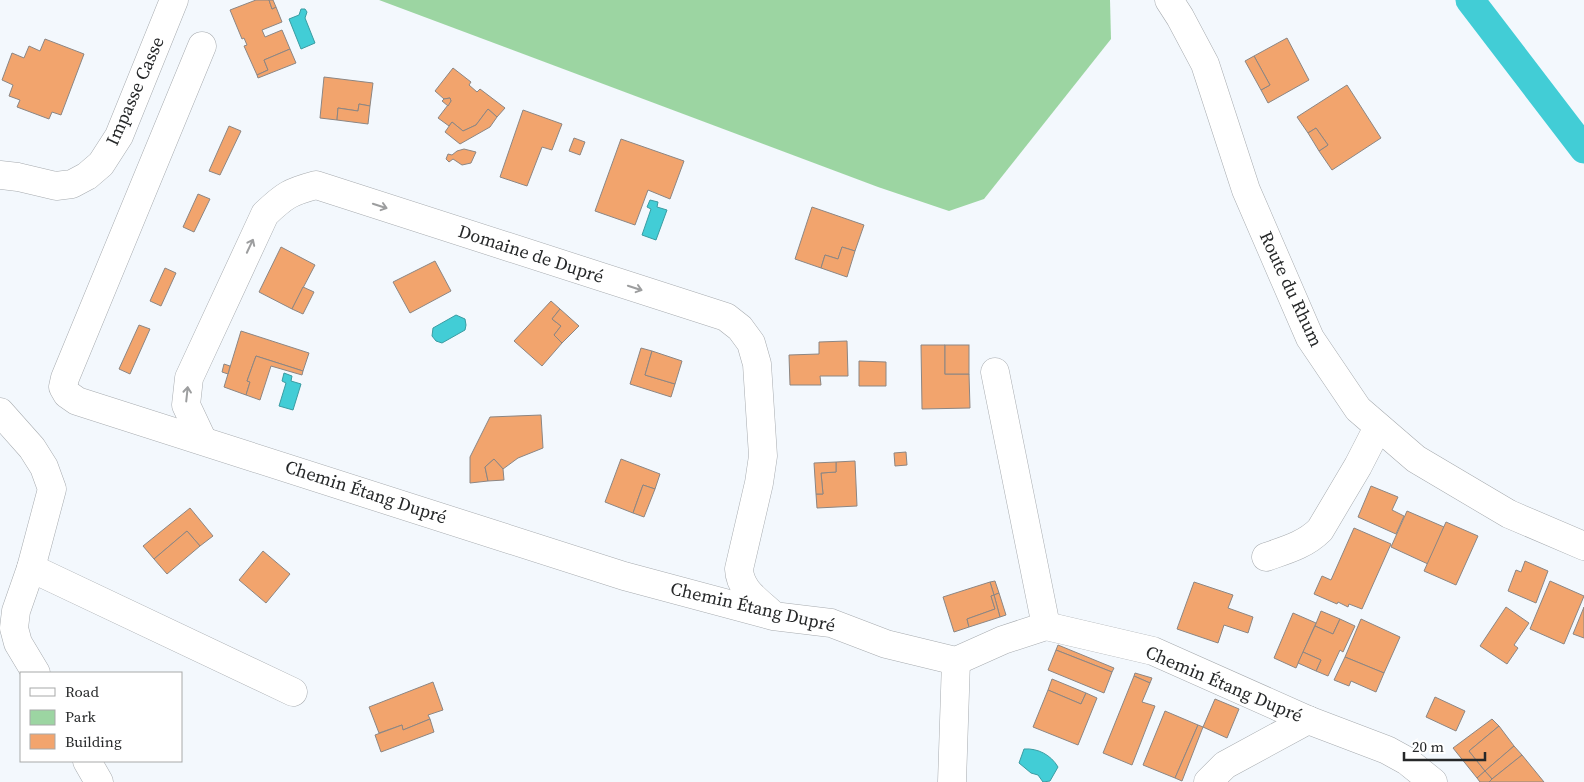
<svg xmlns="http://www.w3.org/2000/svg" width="1584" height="782" viewBox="0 0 1584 782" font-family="'Source Serif 4',serif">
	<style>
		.green { fill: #9cd5a2 }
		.water { fill: #42cdd6; stroke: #3a9ca2 }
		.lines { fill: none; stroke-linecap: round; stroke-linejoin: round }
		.canal { stroke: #42cdd6; stroke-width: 29 }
		.building { fill: #f2a46d; stroke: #8c8683 }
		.minor-casing { stroke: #a7abaf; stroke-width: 29 }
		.minor { stroke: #fff; stroke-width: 28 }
		.oneway { stroke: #9d9e9f }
		.labels { text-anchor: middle; stroke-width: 4; stroke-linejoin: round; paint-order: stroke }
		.street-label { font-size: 18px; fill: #262829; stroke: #fff }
	</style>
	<rect width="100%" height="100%" fill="#f3f8fd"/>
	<polygon class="green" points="379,0 1110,0 1111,39 984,199 949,211 878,187"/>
	<g class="water">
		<polygon points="301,9 305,9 307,12 305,18 315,43 301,49 289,19 299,15"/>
		<polygon points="650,200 658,202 657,207 667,210 656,240 642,235 651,209 647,207"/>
		<polygon points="456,315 465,319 466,325 465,330 442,343 436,341 432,336 433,328"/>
		<polygon points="284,373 292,376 291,381 301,384 293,410 279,406 286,383 282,381"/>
		<path d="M 1024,749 C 1038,748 1051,755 1058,767 L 1050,781 L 1043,782 L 1038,775 L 1031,773 L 1019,763 Z"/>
	</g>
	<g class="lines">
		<polyline class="canal" points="1470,0 1584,149"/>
	</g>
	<g class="building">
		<polygon points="256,0 269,0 272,9 276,7 282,22 262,30 265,37 282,30 290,49 264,60 268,70 257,75 244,46 247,45 244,38 242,39 230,10"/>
		<polygon points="269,0 273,0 276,7 272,9"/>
		<polygon points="1287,38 1309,80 1268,103 1261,90 1270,85 1254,56"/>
		<polygon points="45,39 84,54 61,115 52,112 49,119 17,107 20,100 9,96 13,85 2,80 12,53 24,58 29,46 40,51"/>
		<polygon points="290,49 296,63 258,78 257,75 268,70 264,60"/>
		<polygon points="1254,56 1270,85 1261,90 1245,61"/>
		<polygon points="453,68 471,82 469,85 477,92 480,89 505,108 497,117 488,109 476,125 463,131 452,122 449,126 438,118 451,101 450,98 444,99 435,91"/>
		<polygon points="324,77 373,83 370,106 359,104 358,111 338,108 337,120 320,118"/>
		<polygon points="1347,85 1381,138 1332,170 1319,151 1328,145 1316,128 1308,133 1297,117"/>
		<polygon points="450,98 451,101 448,106 442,101 444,99"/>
		<polygon points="359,104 370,106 368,124 337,120 338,108 358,111"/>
		<polygon points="488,109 497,117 490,127 460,144 445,132 452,122 463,131 476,125"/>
		<polygon points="523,110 562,124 552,150 542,147 527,186 500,177"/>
		<polygon points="229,126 241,131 220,175 209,171"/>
		<polygon points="1316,128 1328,145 1319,151 1308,133"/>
		<polygon points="574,138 585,142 580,155 569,151"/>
		<polygon points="621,139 684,161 670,199 648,190 635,225 595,211"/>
		<polygon points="464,149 476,152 471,163 462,165 453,159 449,162 446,159 448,154 452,155 457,151"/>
		<polygon points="198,194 210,199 194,232 183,227"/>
		<polygon points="812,207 864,225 855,251 842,247 838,259 825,255 821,268 795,259"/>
		<polygon points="281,247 315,265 292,309 259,292"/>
		<polygon points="842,247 855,251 847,277 821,268 825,255 838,259"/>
		<polygon points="435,261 451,291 410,313 393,282"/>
		<polygon points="165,268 176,273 161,306 150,301"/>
		<polygon points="303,287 314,292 303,314 292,309"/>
		<polygon points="551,301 560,309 552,319 561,326 554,335 562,343 542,366 514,341"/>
		<polygon points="560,309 579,326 562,343 554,335 561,326 552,319"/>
		<polygon points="139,325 150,329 130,374 119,369"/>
		<polygon points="241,331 309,353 303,371 256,356 247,381 250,382 246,395 224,387"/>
		<polygon points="847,341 848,376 820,376 821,385 790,385 789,355 819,354 819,342"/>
		<polygon points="921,345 945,345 945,374 969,374 970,408 922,409"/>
		<rect x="945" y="345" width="24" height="29"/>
		<polygon points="641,348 652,351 645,375 675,384 671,397 630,384"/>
		<polygon points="652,351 682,361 675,384 645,375"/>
		<polygon points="256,356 303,371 302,375 271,366 260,400 246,395 250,382 247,381"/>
		<polygon points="859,361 886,362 886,386 859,386"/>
		<polygon points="224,364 230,366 228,374 222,372"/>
		<polygon points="541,415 543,448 518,458 503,469 494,459 485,467 488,481 470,483 470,457 490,417"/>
		<polygon points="906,452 907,465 895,466 894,453"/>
		<polygon points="494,459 503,469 504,480 488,481 485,467"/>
		<polygon points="621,459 660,474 655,489 643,485 633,513 605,502"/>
		<polygon points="855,461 857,506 817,508 816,494 823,494 821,473 836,472 836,462"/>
		<polygon points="836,462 836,472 821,473 823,494 816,494 814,463"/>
		<polygon points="643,485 655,489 644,517 633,513"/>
		<polygon points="1371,486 1398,497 1392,510 1404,516 1396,534 1358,517"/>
		<polygon points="190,508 213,536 200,546 187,531 154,559 143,546"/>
		<polygon points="1407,511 1444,527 1428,564 1391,547"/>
		<polygon points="1446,522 1478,536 1456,585 1424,571"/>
		<polygon points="1354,528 1391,544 1362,609 1349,604 1348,607 1338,602 1337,604 1314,594 1322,576 1331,580"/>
		<polygon points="187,531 200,546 167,574 154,559"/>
		<polygon points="263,551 290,574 266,603 239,580"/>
		<polygon points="1525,561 1548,571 1536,603 1508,591 1516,570 1521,572"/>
		<polygon points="995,581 999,593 994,595 990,582"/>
		<polygon points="1550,581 1584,596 1564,644 1530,629"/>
		<polygon points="990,582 994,595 991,596 995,609 967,619 969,627 954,632 943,597"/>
		<polygon points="1194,582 1233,595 1228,608 1253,617 1248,633 1224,625 1218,643 1177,629"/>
		<polygon points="999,593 1006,615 1000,617 994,595"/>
		<polygon points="994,595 1000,617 969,627 967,619 995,609 991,596"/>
		<polygon points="1506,607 1529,623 1514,645 1518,648 1507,664 1480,646"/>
		<polygon points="1584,607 1584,638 1573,634"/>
		<polygon points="1321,611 1340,619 1333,634 1315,626"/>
		<polygon points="1293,613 1316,623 1296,668 1274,658"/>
		<polygon points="1340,619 1355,626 1343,652 1340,650 1328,676 1316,671 1321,660 1303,652 1315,626 1333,634"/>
		<polygon points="1361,619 1400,637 1384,673 1345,657"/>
		<polygon points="1058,645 1114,668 1112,672 1056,650"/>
		<polygon points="1056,650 1112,672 1104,693 1048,670"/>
		<polygon points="1303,652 1321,660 1316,671 1298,663"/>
		<polygon points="1345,657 1384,673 1376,692 1351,681 1349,686 1334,680"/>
		<polygon points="1135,673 1152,678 1150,683 1134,676"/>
		<polygon points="1134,676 1150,683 1142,702 1155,706 1132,765 1103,753"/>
		<polygon points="1052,679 1086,693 1081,704 1048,690"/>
		<polygon points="433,682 443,710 428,715 430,719 403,730 402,725 379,733 369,707"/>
		<polygon points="1048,690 1081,704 1086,693 1097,698 1078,745 1033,727"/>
		<polygon points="1435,697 1465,711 1456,731 1426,717"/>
		<polygon points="1215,699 1239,709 1227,738 1203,727"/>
		<polygon points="1165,711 1198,725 1175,778 1143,765"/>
		<polygon points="430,719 434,732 381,752 375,735 402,725 403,730"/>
		<polygon points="1492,719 1499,726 1469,751 1485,771 1477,778 1453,748"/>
		<polygon points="1198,725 1203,727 1182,781 1175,778"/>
		<polygon points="1499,726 1514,746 1485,771 1469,751"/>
		<polygon points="1514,746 1522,755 1492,779 1485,771"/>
		<polygon points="1522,755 1544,782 1489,782 1492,779"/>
		<polygon points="1485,771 1492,779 1489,782 1480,782 1477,778"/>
	</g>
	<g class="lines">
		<g class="minor-casing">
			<g id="minor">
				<polyline points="1169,0 1180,17 1205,64 1246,190 1310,338 1358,409 1416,459 1509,514 1584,546"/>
				<polyline points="202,46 65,378 63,387 67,394 77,401 624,576 773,616 831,623 886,644 956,661 1003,640 1046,626 1153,651 1308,720 1387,750 1407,761 1433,782"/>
				<polyline points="0,175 18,177 56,186 72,184 87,176 101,164 119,136 174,0"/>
				<polyline points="995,372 1046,626"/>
				<polyline points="0,412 32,448 44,467 52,489 31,568 16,611 14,628 18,643 36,673"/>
				<path d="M 202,439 L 186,405 L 189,378 L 265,214 C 285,195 290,192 316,185 L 726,317 L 740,328 L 751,343 L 757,364 L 763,456 L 759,483 L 739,569 C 740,590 757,600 772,614"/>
				<path d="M 1266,557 C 1286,550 1305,545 1320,530 L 1358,466 L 1378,427"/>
				<polyline points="31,568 293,692"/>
				<polyline points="87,761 99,782"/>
				<polyline points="952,782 956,661"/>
				<polyline points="1208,782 1225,765 1308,720"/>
			</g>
		</g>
		<use href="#minor" class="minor"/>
	</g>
	<defs><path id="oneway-shaft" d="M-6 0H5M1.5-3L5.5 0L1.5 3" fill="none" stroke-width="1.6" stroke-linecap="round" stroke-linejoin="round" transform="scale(1.25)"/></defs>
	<g class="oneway">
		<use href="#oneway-shaft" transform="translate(380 206) rotate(18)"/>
		<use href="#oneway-shaft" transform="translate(250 246) rotate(-65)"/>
		<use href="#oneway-shaft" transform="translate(635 288) rotate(18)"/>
		<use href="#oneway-shaft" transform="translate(187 394) rotate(-84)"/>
	</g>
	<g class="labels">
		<g class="street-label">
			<text transform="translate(135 91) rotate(-66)" y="6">Impasse Casse</text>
			<text transform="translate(531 254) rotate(18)" y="6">Domaine de Dupré</text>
			<text transform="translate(1291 289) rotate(65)" y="6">Route du Rhum</text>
			<text transform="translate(366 492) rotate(18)" y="6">Chemin Étang Dupré</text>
			<text transform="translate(753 607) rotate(13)" y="6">Chemin Étang Dupré</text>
			<text transform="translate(1224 684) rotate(23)" y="6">Chemin Étang Dupré</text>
		</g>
	</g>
	<rect x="20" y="672" width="162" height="90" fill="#ffffff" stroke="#a8a9a9"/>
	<rect x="30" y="688" width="25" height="8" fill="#ffffff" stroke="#a8a9a9"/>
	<text x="65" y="697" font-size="15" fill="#262829">Road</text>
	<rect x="30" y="710" width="25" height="15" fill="#9cd5a2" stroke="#a8a9a9"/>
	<text x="65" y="722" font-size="15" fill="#262829">Park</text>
	<rect x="30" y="734" width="25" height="15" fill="#f2a46d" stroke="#a8a9a9"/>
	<text x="65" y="747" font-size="15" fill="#262829">Building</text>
	<path d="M1404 752v8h81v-8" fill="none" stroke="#262829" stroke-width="2.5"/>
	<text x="1412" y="752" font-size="15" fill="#262829" stroke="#ffffff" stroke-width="4" paint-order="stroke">20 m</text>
</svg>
